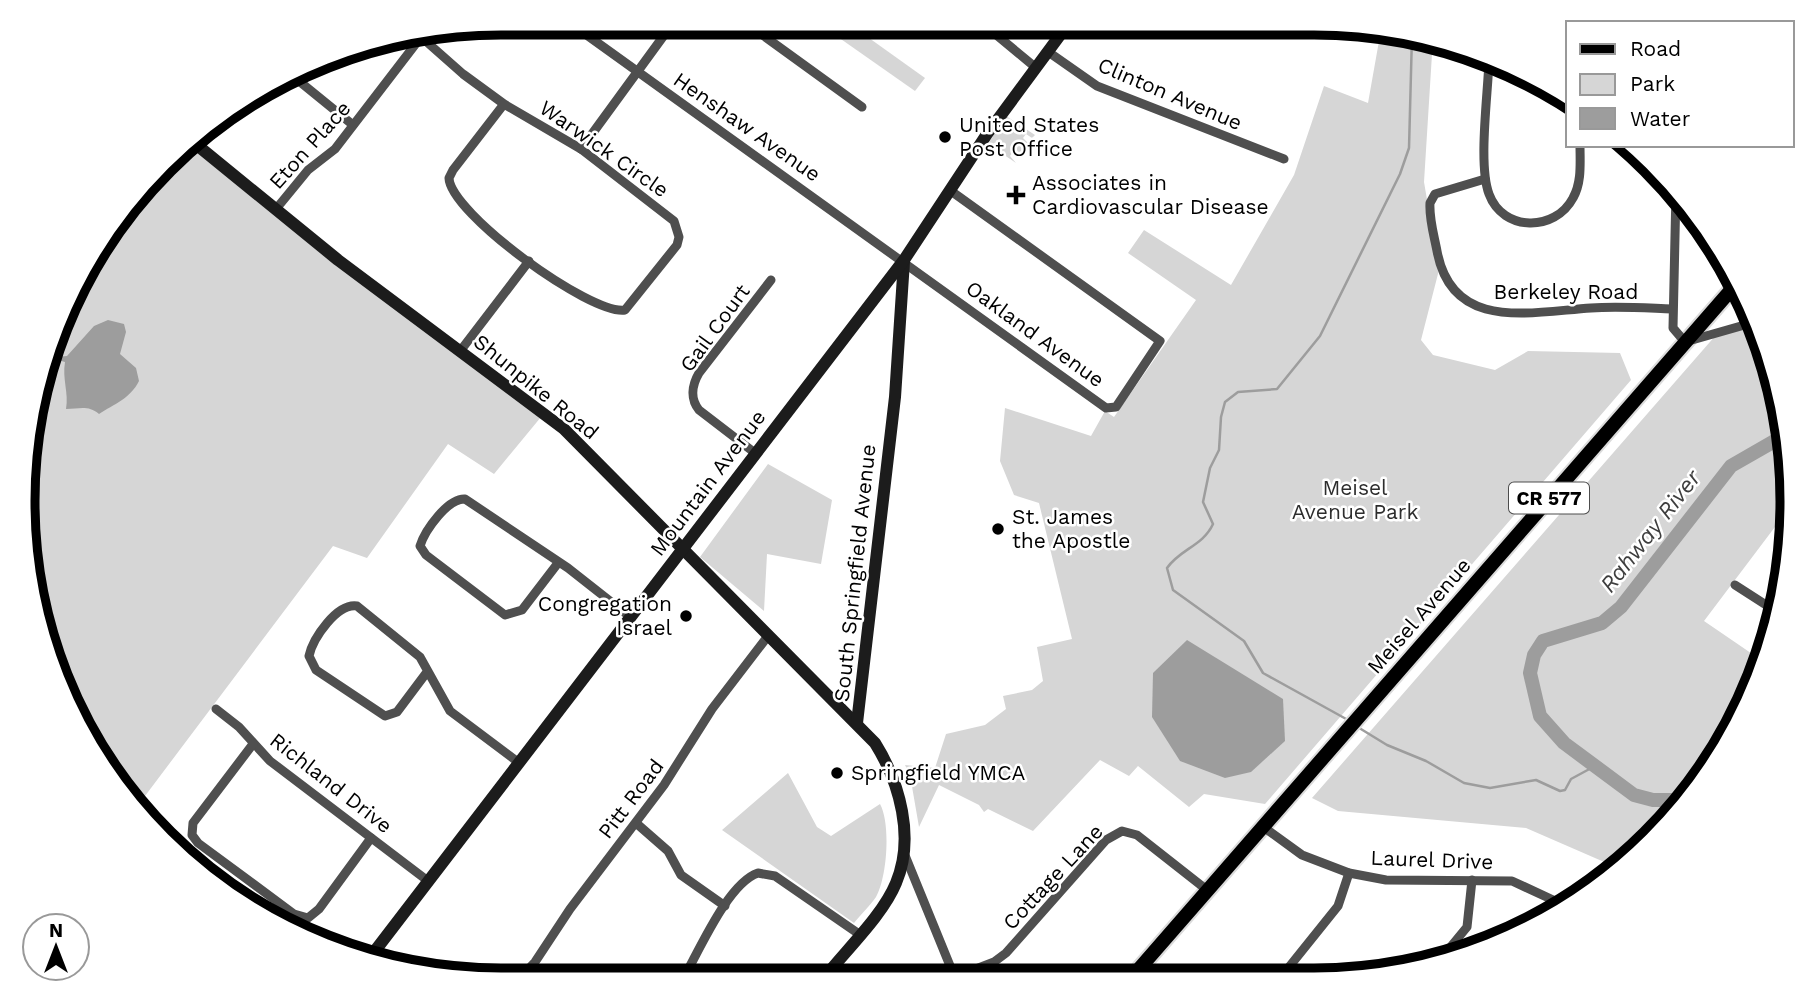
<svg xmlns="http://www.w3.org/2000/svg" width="1815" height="1003" viewBox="0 0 1815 1003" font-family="'Work Sans',sans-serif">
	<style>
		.green { fill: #d6d6d6 }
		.water { fill: #9d9d9d }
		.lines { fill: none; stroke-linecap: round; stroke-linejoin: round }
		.stream { stroke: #9d9d9d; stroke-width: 2.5 }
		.river { stroke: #9d9d9d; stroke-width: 14 }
		.primary-casing { stroke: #dbdbdb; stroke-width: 18 }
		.street { stroke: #4f4f4f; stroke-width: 9 }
		.secondary { stroke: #1c1c1c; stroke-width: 12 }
		.primary { stroke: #000; stroke-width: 14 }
		.poi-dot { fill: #000; stroke: #fff; stroke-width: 2.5 }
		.labels { text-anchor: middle; stroke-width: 5; stroke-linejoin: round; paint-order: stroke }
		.shield { fill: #fff; stroke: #4c4c4c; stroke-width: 2 }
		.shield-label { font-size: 19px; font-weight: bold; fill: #000 }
		.street-label { font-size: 21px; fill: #000; stroke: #fff }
		.poi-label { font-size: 21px; fill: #000; stroke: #fff; text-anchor: start }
		.park-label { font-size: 21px; fill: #2d2d2d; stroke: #fff }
		.water-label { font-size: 23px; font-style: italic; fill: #3e3e3e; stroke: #fff }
		.rim { fill: none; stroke: #000; stroke-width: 9 }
	</style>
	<rect width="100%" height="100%" fill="#fff"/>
	<g class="green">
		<polygon points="818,23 848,23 925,78 915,91"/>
		<polygon points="1376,29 1433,38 1424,182 1439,270 1421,340 1433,355 1495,370 1528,351 1620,353 1631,380 1265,804 1204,794 1189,807 1138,766 1129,776 1100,760 1033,831 988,809 984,812 979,805 939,785 919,827 910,775 905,765 935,768 946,734 985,725 1006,709 1003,696 1032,690 1043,681 1037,647 1072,639 1039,503 1014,495 1000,461 1005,408 1091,436 1105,411 1114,417 1196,300 1128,253 1144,230 1231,285 1294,175 1324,86 1368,103 1379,41"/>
		<polygon points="1006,116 1035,135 1032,138 1026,134 1023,138 1029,144 1021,156 1013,152 1010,156 1016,163 988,144"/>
		<polygon points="189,144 541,417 494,474 448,444 367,558 333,546 136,808 59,684 24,532 39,377 104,235"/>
		<path d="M 1757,326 C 1780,388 1792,447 1790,514 L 1781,519 L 1704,621 L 1764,662 L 1728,741 L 1652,840 L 1618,868 L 1526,828 L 1338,811 L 1312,798 L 1716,335 Z"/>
		<polygon points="768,464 832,500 821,564 767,554 764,611 700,557"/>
		<path d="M 788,773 L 817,827 L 831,836 L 880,804 C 891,824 887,878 876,897 C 870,906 861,914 854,923 L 722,830 Z"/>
	</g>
	<g class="water">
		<path d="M 108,320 L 124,324 L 126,332 L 120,354 L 136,368 L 139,381 C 130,399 114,404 99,414 C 88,405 80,409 66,409 C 69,393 62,379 65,362 L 58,360 L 48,368 L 56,357 L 67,356 L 94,326 Z"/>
		<polygon points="1187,640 1283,699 1285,741 1251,772 1225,778 1180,761 1152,717 1153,673"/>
	</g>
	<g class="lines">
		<g class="stream">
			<polyline points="37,400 43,397 50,367"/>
			<path d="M 1348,720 L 1263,673 L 1244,641 L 1173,590 L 1167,568 C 1180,549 1203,546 1213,524 L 1203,502 L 1210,468 L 1219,450 L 1221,417 L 1225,402 L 1238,392 L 1277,389 L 1320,336 L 1400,174 L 1409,148 L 1412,35"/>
			<polyline points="1356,726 1387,745 1426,761 1464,783 1490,788 1536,780 1560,791 1565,790 1571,779 1595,766"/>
		</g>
		<polyline class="river" points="1683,800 1653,800 1634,795 1564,743 1540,716 1530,673 1534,655 1543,641 1602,623 1621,607 1731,466 1785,435"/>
		<g class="primary-casing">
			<polyline id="primary" points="1132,977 1738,282"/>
		</g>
		<g class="street">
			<polyline points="570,23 1106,408 1116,407 1160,341 951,191"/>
			<polyline points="746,23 862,107"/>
			<polyline points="982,23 1035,67"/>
			<path d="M 420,36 L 463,74 L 504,104 L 581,149 L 674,221 L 679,237 L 677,245 L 625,310 C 590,315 450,213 449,178 L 453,170 L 504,104"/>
			<polyline points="1047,51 1097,86 1284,159"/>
			<path d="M 1489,60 C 1488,94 1478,165 1489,194 C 1503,232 1555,232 1573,198 C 1582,182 1580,163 1580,145"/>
			<polyline points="294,77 353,125"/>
			<polyline points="581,149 673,23"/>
			<path d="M 1485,179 L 1435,194 L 1430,203 C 1429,219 1434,235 1437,251 C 1452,332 1530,312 1591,308 C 1618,306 1645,308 1672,309"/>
			<polyline points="1676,191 1673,328 1685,342 1755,322"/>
			<polyline points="276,209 308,170 335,149 421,37"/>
			<polyline points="461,350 529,261"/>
			<path d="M 755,453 L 699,410 C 690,399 692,385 699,373 L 771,280"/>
			<path d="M 558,563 L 522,610 L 505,615 L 426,555 L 420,546 C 425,530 448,498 465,499 L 568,568 L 629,616"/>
			<polyline points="1735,585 1777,612"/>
			<polyline points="1770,607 1781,594"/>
			<path d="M 427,672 L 397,712 L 385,716 L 316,670 L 309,656 C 313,638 337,603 357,606 L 420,657 L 450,711 L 518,762"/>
			<polyline points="216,709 239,727 270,761 428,881"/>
			<polyline points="253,744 193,823 192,835 198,843 294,914 308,918 319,909 371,838"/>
			<polyline points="636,823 668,851 681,875 725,906"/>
			<polyline points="1262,826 1302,855 1349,873 1386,880 1512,881 1566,906"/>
			<polyline points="904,853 955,978"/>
			<polyline points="1439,961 1467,927 1472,880"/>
			<polyline points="955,977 994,962 1006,953 1106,840 1122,831 1137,835 1207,890"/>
			<polyline points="1281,977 1338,906 1349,873"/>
			<polyline points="519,979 535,962 570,909 664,785 712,709 768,636"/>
			<path d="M 683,979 C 699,951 728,883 758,873 L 775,876 L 859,934"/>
		</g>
		<g class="secondary">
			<path d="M 192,141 L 338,260 L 564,429 L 875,743 C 900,783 915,838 896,883 C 883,915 846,950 824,978"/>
			<polyline points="857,723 895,397 904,261"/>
			<polyline points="368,960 904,260 987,134 1069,23"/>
		</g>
		<use href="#primary" class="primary"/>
	</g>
	<g class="poi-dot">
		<circle cx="945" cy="137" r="7"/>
		<path d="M1012.5 184.5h7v7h7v7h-7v7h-7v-7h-7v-7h7z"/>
		<circle cx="998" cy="529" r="7"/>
		<circle cx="686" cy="616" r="7"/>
		<circle cx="837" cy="773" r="7"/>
	</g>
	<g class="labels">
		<rect class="shield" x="1509" y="482.5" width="80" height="31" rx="5"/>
		<g class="shield-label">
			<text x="1549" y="505">CR 577</text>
		</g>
		<g class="street-label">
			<text transform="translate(1170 94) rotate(23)" y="7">Clinton Avenue</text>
			<text transform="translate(747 127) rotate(35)" y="7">Henshaw Avenue</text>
			<text transform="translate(310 145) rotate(-48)" y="7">Eton Place</text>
			<text transform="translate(604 149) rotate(35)" y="7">Warwick Circle</text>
			<text x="1566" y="299">Berkeley Road</text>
			<text transform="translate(715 328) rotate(-54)" y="7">Gail Court</text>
			<text transform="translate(1035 334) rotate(36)" y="7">Oakland Avenue</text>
			<text transform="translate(536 387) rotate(39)" y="7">Shunpike Road</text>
			<text transform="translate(708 483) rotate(-53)" y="7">Mountain Avenue</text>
			<text transform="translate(855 573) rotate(-84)" y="7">South Springfield Avenue</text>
			<text transform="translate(1419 616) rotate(-49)" y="7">Meisel Avenue</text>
			<text transform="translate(331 783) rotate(38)" y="7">Richland Drive</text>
			<text transform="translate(631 799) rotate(-53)" y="7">Pitt Road</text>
			<text transform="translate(1432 860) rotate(2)" y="7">Laurel Drive</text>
			<text transform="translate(1053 877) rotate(-47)" y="7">Cottage Lane</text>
		</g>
		<g class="poi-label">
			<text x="959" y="132">United States<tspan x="959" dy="24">Post Office</tspan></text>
			<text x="1032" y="190">Associates in<tspan x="1032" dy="24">Cardiovascular Disease</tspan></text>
			<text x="1012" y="524">St. James<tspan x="1012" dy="24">the Apostle</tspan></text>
			<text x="672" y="611" text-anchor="end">Congregation<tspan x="672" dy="24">Israel</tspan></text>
			<text x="851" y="780">Springfield YMCA</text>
		</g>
		<g class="park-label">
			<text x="1355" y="495">Meisel<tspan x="1355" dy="24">Avenue Park</tspan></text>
		</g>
		<g class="water-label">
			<text transform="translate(1650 531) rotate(-52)" y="8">Rahway River</text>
		</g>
	</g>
	<path d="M0 0H1815V1003H0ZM501 35H1314A466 466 0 0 1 1780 501V502A466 466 0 0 1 1314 968H501A466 466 0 0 1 35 502V501A466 466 0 0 1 501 35Z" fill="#fff" fill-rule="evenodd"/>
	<path class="rim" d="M501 35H1314A466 466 0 0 1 1780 501V502A466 466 0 0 1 1314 968H501A466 466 0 0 1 35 502V501A466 466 0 0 1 501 35Z"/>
	<rect x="1566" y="21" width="228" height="126" fill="#ffffff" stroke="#999999" stroke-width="2"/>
	<rect x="1580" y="44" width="35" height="10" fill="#000000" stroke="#999999" stroke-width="2"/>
	<text x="1630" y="56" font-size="21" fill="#000000">Road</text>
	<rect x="1580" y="74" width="35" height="21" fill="#d6d6d6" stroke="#999999" stroke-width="2"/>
	<text x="1630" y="91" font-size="21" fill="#000000">Park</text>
	<rect x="1580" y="108" width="35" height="21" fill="#9d9d9d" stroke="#999999" stroke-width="2"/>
	<text x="1630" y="126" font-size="21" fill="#000000">Water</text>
	<g transform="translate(56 947)"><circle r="33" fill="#ffffff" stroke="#999999" stroke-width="2"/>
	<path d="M0-5L12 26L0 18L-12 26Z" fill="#000000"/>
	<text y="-10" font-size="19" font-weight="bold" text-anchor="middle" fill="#000000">N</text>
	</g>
</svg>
